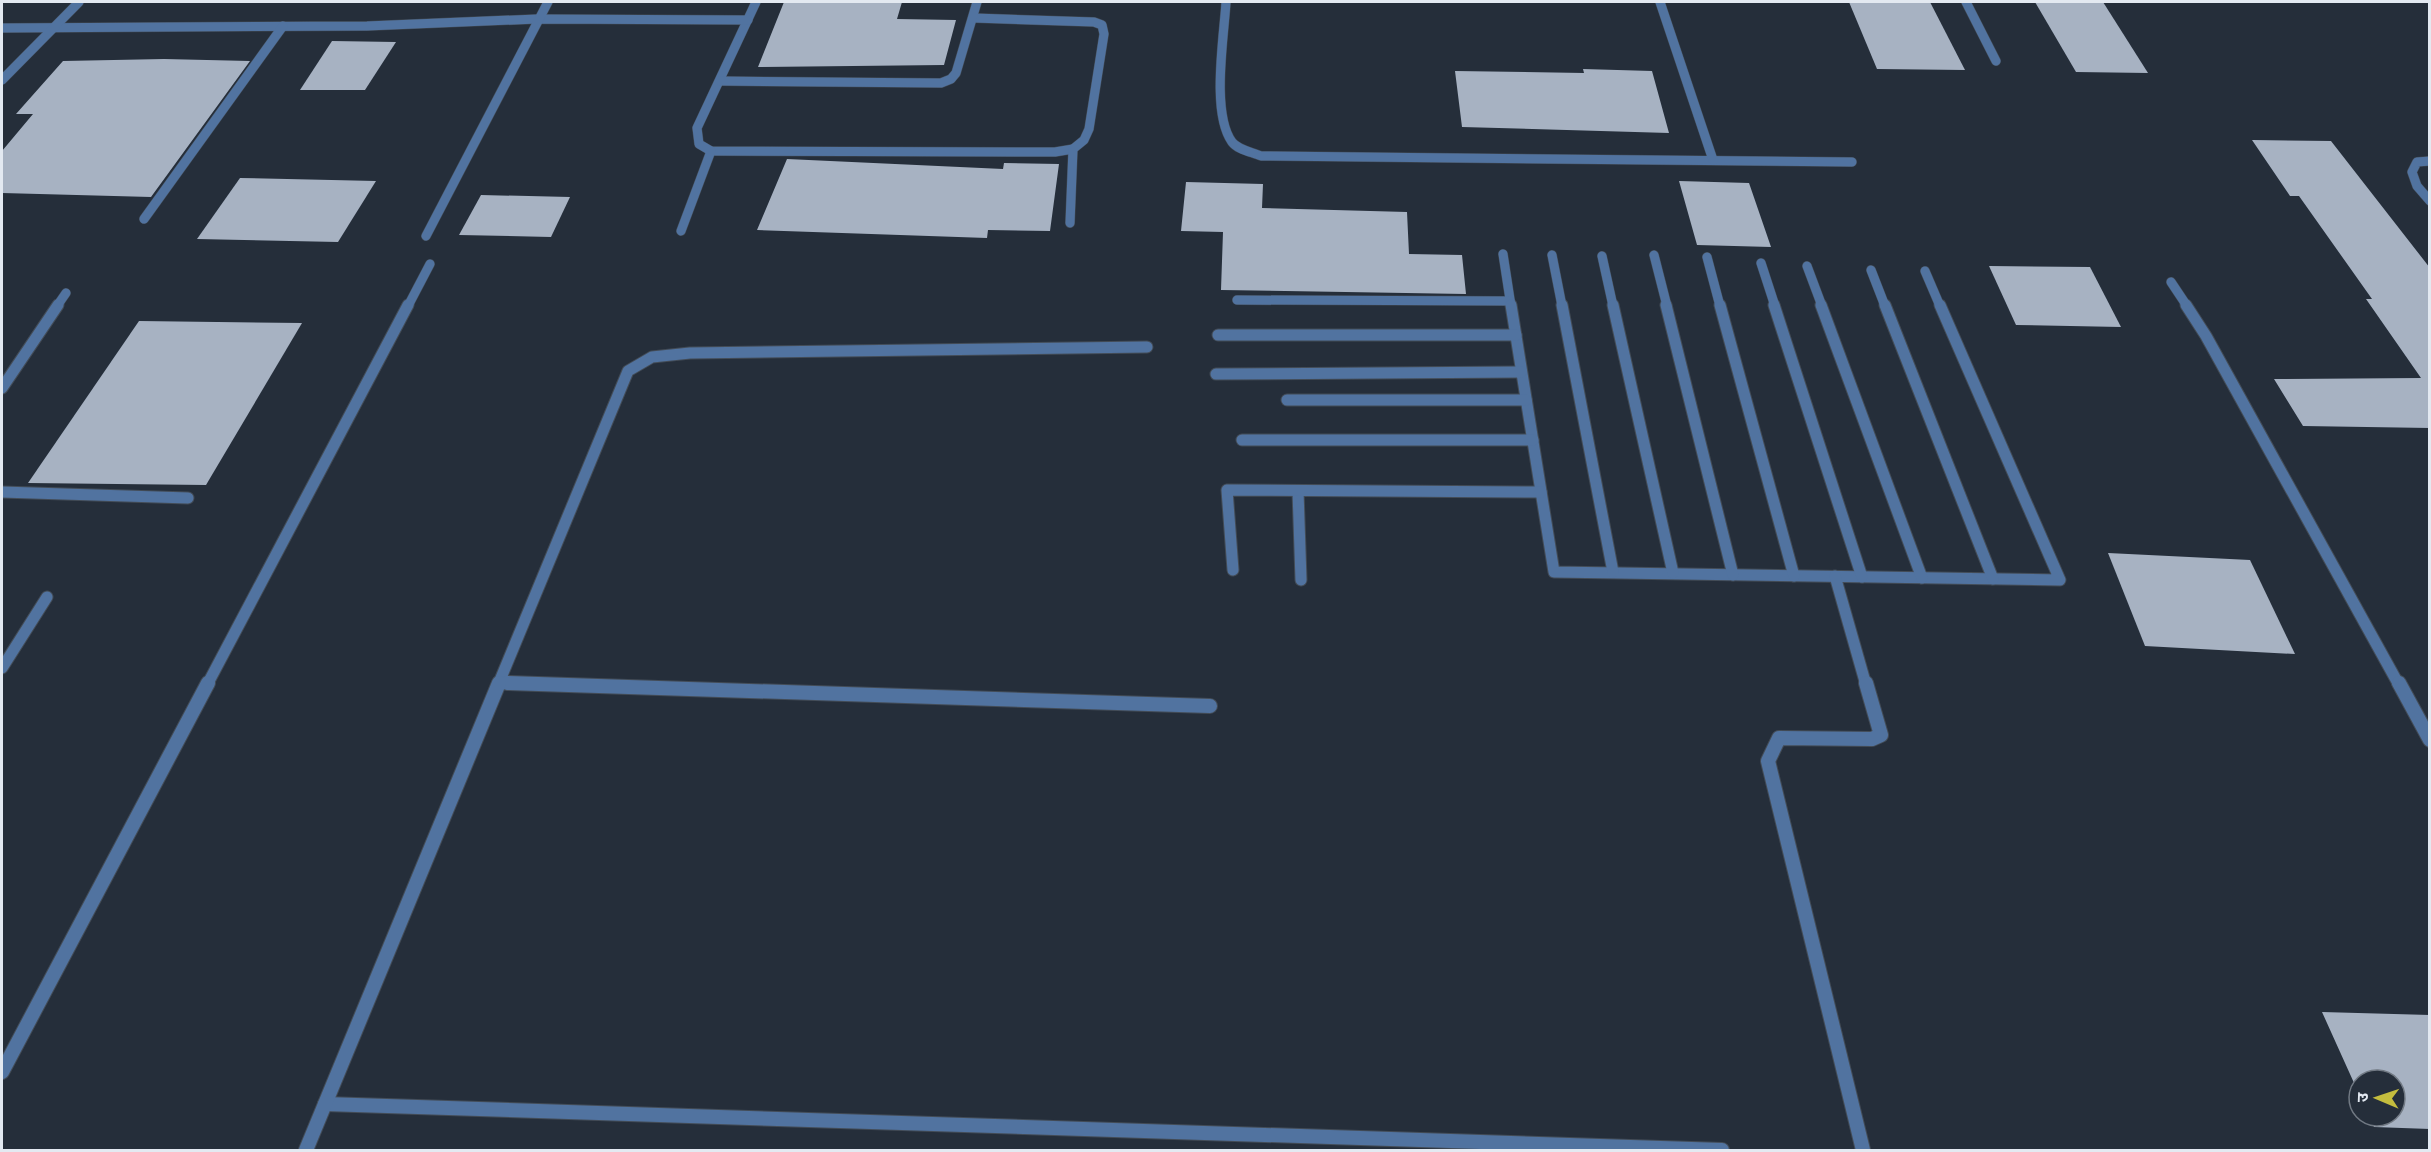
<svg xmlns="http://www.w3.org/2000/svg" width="2431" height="1152" viewBox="0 0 2431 1152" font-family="'Archivo Narrow','Noto Sans Devanagari',sans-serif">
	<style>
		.building { fill: #a7b2c2 }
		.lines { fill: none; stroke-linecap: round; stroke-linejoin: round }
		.lane-far2-casing { stroke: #434c57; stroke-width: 10 }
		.lane-far1-casing { stroke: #434c57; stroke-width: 13 }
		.lane-casing { stroke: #434c57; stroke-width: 16 }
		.street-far2-casing { stroke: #434c57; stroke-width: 10 }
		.street-far1-casing { stroke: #434c57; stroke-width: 13 }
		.street-casing { stroke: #434c57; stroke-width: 16 }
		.lane-far2 { stroke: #5173a0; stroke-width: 9 }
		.lane-far1 { stroke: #5173a0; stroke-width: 11 }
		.lane { stroke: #5173a0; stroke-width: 14 }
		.street-far2 { stroke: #5173a0; stroke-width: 9 }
		.street-far1 { stroke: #5173a0; stroke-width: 11 }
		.street { stroke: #5173a0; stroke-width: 14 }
	</style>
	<rect width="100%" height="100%" fill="#252e3a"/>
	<g class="building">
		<polygon points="784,2 902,2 897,19 956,20 944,65 758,67"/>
		<polygon points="1849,2 1930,2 1965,70 1877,69"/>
		<polygon points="2035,2 2103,2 2148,73 2076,72"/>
		<polygon points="332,41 396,42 365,90 300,90"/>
		<polygon points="164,59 250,61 151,197 2,193 2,151 33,114 16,114 63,61"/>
		<polygon points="1583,69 1652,71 1669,133 1462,127 1455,71 1584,73"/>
		<polygon points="2252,140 2331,141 2430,268 2430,428 2303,426 2274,379 2421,378 2366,299 2372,299 2299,196 2290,196"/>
		<polygon points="787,159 1003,169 1004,163 1059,164 1050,231 988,230 987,238 757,230"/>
		<polygon points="240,178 376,181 338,242 197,239"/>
		<polygon points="1679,181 1749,183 1771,247 1697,245"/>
		<polygon points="1186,182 1263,184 1262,208 1407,212 1409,254 1462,255 1466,294 1221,290 1223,232 1181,231"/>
		<polygon points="481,195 570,197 551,237 459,235"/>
		<polygon points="1989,266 2090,267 2121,327 2016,325"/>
		<polygon points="139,321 302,323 206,485 28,483"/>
		<polygon points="2108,553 2250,560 2295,654 2145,646"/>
		<polygon points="2322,1012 2430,1015 2430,1129 2374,1127 2369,1116 2395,1116 2395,1080 2359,1080 2359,1094"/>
	</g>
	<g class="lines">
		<g class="lane-far2-casing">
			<g id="lane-far2">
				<polyline points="1503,254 1511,306"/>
				<polyline points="1552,255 1562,306"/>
				<polyline points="1654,255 1667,306"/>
				<polyline points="1602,256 1613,306"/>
				<polyline points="1707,257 1720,306"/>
				<polyline points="1761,263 1775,306"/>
				<polyline points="1807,266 1822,306"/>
				<polyline points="1871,270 1885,306"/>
				<polyline points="1925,271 1940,306"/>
				<polyline points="1237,300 1510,301"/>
			</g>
		</g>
		<g class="lane-far1-casing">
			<g id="lane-far1">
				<polyline points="1511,305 1554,572 2060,580 1940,305"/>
				<polyline points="1562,305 1613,572"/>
				<polyline points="1613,305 1673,573"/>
				<polyline points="1666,305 1733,575"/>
				<polyline points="1720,305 1794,576"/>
				<polyline points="1774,305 1862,577"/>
				<polyline points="1821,305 1922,578"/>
				<polyline points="1885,305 1993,579"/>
				<polyline points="1218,335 1516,335"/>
				<polyline points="1216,374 1521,372"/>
				<polyline points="1287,400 1526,400"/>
				<polyline points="1242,440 1533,440"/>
				<polyline points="1298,491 1301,580"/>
				<polyline points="1233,570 1227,490 1541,492"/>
				<polyline points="1835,576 1866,685"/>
			</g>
		</g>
		<g class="lane-casing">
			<polyline id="lane" points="1863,1150 1768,761 1779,738 1872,739 1881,735 1866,683"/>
		</g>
		<g class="street-far2-casing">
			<g id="street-far2">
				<polyline points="756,2 697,128 699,144 711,151 1055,152 1073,149"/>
				<path d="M 1226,2 C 1224,37 1211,113 1232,142 C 1238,150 1252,152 1261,156 L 1852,162"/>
				<polyline points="1660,2 1713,160"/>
				<polyline points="1966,2 1996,61"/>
				<polyline points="974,18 1094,22 1102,25 1104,34 1089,129 1084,140 1073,149 1070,223"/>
				<polyline points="2,28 367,26 537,19 748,20"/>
				<polyline points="2,80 79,2"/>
				<polyline points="720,81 941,83 951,79 956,73 977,2"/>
				<polyline points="2430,161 2417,162 2412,172 2417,186 2430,201"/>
				<polyline points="144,219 283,26"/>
				<polyline points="681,231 711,151"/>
				<polyline points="426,236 548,2"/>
				<polyline points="2171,282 2187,306"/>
				<polyline points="57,306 66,293"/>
				<polyline points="408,306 430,264"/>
			</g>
		</g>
		<g class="street-far1-casing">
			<g id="street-far1">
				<polyline points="2186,305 2206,336 2399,685"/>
				<polyline points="2,388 58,305"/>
				<polyline points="2,492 188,498"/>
				<polyline points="2,668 47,597"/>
				<polyline points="501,683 554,685"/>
				<polyline points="207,685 408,305"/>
				<polyline points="498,685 628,371 652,357 690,353 1147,347"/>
			</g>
		</g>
		<g class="street-casing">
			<g id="street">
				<polyline points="507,683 1210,706"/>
				<polyline points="2399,683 2430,740"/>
				<polyline points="2,1072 208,683"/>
				<polyline points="325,1104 1722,1150"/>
				<polyline points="306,1150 499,683"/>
			</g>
		</g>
		<use href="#lane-far2" class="lane-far2"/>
		<use href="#lane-far1" class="lane-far1"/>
		<use href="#lane" class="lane"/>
		<use href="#street-far2" class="street-far2"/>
		<use href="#street-far1" class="street-far1"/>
		<use href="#street" class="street"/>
	</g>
	<rect width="2431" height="1152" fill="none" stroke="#e3e9f1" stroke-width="6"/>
	<g transform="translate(2377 1098) rotate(272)"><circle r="28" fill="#252e3a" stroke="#717983" stroke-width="1.5"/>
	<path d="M0-4.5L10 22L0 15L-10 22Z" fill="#c4bd3e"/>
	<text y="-9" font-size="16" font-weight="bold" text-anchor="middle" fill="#e3e9f1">उ</text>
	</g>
</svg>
